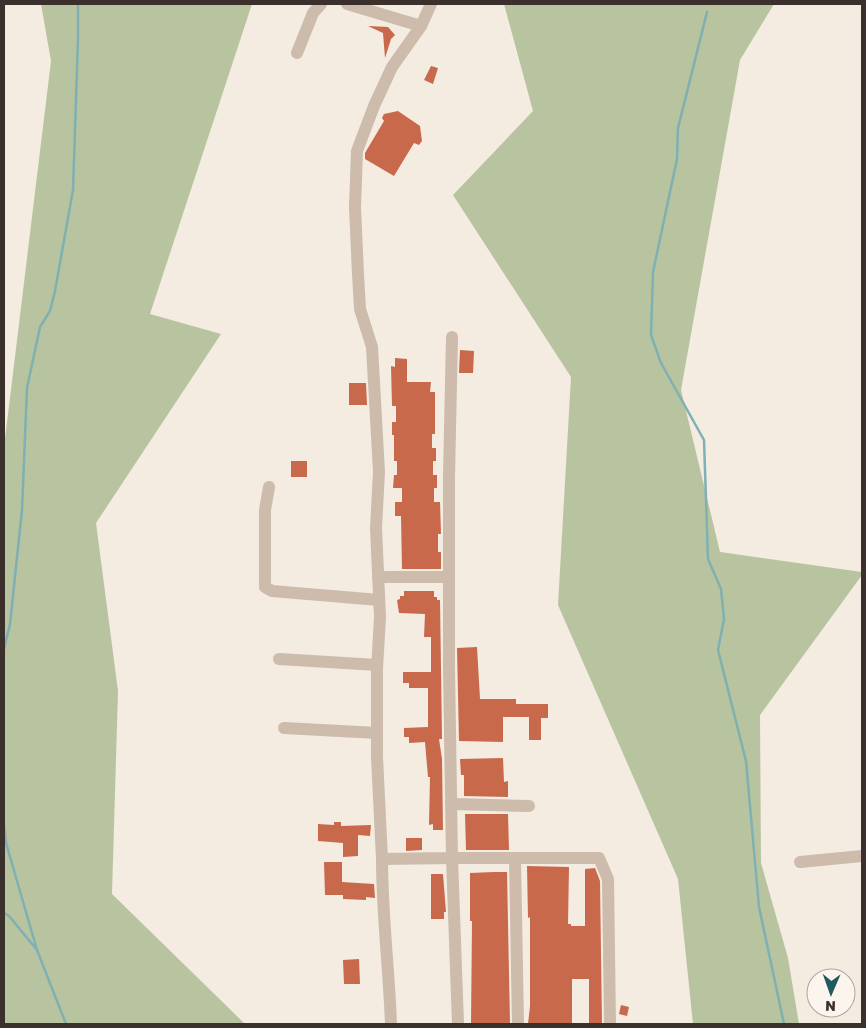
<svg xmlns="http://www.w3.org/2000/svg" width="866" height="1028" viewBox="0 0 866 1028" font-family="'Golos Text',sans-serif">
	<style>
		.green { fill: #b8c4a0 }
		.lines { fill: none; stroke-linecap: round; stroke-linejoin: round }
		.stream { stroke: #7fb0b2; stroke-width: 2.5 }
		.building { fill: #c8694b }
		.minor { stroke: #cdbbac; stroke-width: 12 }
	</style>
	<rect width="100%" height="100%" fill="#f4ebe1"/>
	<g class="green">
		<polygon points="41,4 252,4 150,314 221,334 96,523 118,691 112,894 245,1024 4,1024 4,447 51,61"/>
		<polygon points="504,4 774,4 740,60 681,390 720,552 862,572 862,575 760,715 761,863 788,958 799,1024 693,1024 678,879 558,605 571,377 453,195 533,111"/>
	</g>
	<g class="lines">
		<g class="stream">
			<polyline points="707,12 678,128 677,159 653,272 651,335 661,363 704,440 708,559 721,589 724,619 718,650 746,761 759,907 784,1024"/>
			<polyline points="4,649 10,624 22,510 27,388 40,327 50,311 55,291 73,190 78,40 78,4"/>
			<polyline points="4,825 6,843 37,950"/>
			<polyline points="4,913 9,916 37,950 66,1024"/>
		</g>
	</g>
	<g class="building">
		<polygon points="368,26 388,27 395,35 391,39 385,58 383,33"/>
		<polygon points="431,66 438,68 433,84 424,80"/>
		<polygon points="398,111 420,126 422,141 419,145 414,143 394,176 365,159 365,153 384,121 382,118 384,114"/>
		<polygon points="460,350 474,351 473,373 459,373"/>
		<polygon points="395,358 407,359 407,382 431,382 430,392 435,392 435,434 432,434 432,448 436,448 436,461 433,461 433,475 437,475 437,488 434,488 434,502 440,502 441,534 438,534 438,552 441,552 441,569 402,569 401,516 395,516 395,502 402,502 402,488 393,488 394,475 397,475 397,461 394,461 394,435 392,435 392,422 396,422 396,406 392,406 391,366 395,367"/>
		<polygon points="349,383 366,383 367,405 349,405"/>
		<rect x="291" y="461" width="16" height="16"/>
		<polygon points="404,591 434,591 434,597 437,597 437,600 440,600 442,739 439,739 442,759 443,830 433,830 433,824 429,825 430,777 428,777 425,742 409,743 409,737 404,737 404,728 428,727 428,688 409,688 409,683 403,683 403,672 431,672 431,637 424,637 425,614 399,613 397,600 400,599 400,596 404,596"/>
		<polygon points="477,647 480,699 516,699 516,704 548,704 548,718 541,718 541,740 529,740 529,717 503,717 503,742 459,741 457,648"/>
		<polygon points="503,758 504,782 508,781 508,797 464,796 464,775 461,775 460,759"/>
		<polygon points="465,814 508,814 509,850 466,850"/>
		<polygon points="334,822 341,822 341,826 371,825 370,836 358,835 358,856 343,857 343,843 318,841 318,824 334,825"/>
		<polygon points="406,838 422,838 422,850 406,851"/>
		<polygon points="324,862 342,862 342,882 374,884 375,898 366,897 366,900 343,899 343,895 325,895"/>
		<polygon points="527,866 569,867 568,924 571,924 571,926 585,926 585,869 595,868 600,881 602,1023 589,1023 589,979 572,979 572,1024 528,1024 530,1006 530,917 528,918"/>
		<polygon points="494,872 507,872 510,1024 471,1024 472,921 470,921 470,873"/>
		<polygon points="431,874 443,874 446,912 444,912 444,919 431,919"/>
		<polygon points="359,959 360,984 344,984 343,960"/>
		<polygon points="621,1005 629,1007 627,1016 619,1014"/>
	</g>
	<g class="lines">
		<g class="minor">
			<polyline points="347,4 421,26"/>
			<polyline points="297,53 313,13 321,4"/>
			<polyline points="269,487 265,510 265,587 272,591 379,600"/>
			<polyline points="378,577 449,577"/>
			<polyline points="279,659 377,665"/>
			<polyline points="284,728 377,733"/>
			<polyline points="452,804 529,806"/>
			<polyline points="382,859 377,757 377,669 380,617 376,528 379,472 372,347 360,309 358,274 355,207 357,151 374,106 392,67 421,26 431,4"/>
			<polyline points="515,859 518,1024"/>
			<polyline points="800,862 862,856"/>
			<path d="M 391,1024 C 389,969 382,914 382,859 L 452,858 L 449,668 L 449,476 L 452,337"/>
			<polyline points="458,1024 452,858 599,858 608,879 610,1024"/>
		</g>
	</g>
	<rect width="866" height="1028" fill="none" stroke="#3b302b" stroke-width="10"/>
	<g transform="translate(831 993) rotate(182)"><circle r="24" fill="#fbf5ee" stroke="#aea6a0"/>
	<path d="M0-4L9 19L0 12L-9 19Z" fill="#1f5a5e"/>
	<text y="-8" font-size="14" font-weight="bold" text-anchor="middle" fill="#3b302b">N</text>
	</g>
</svg>
